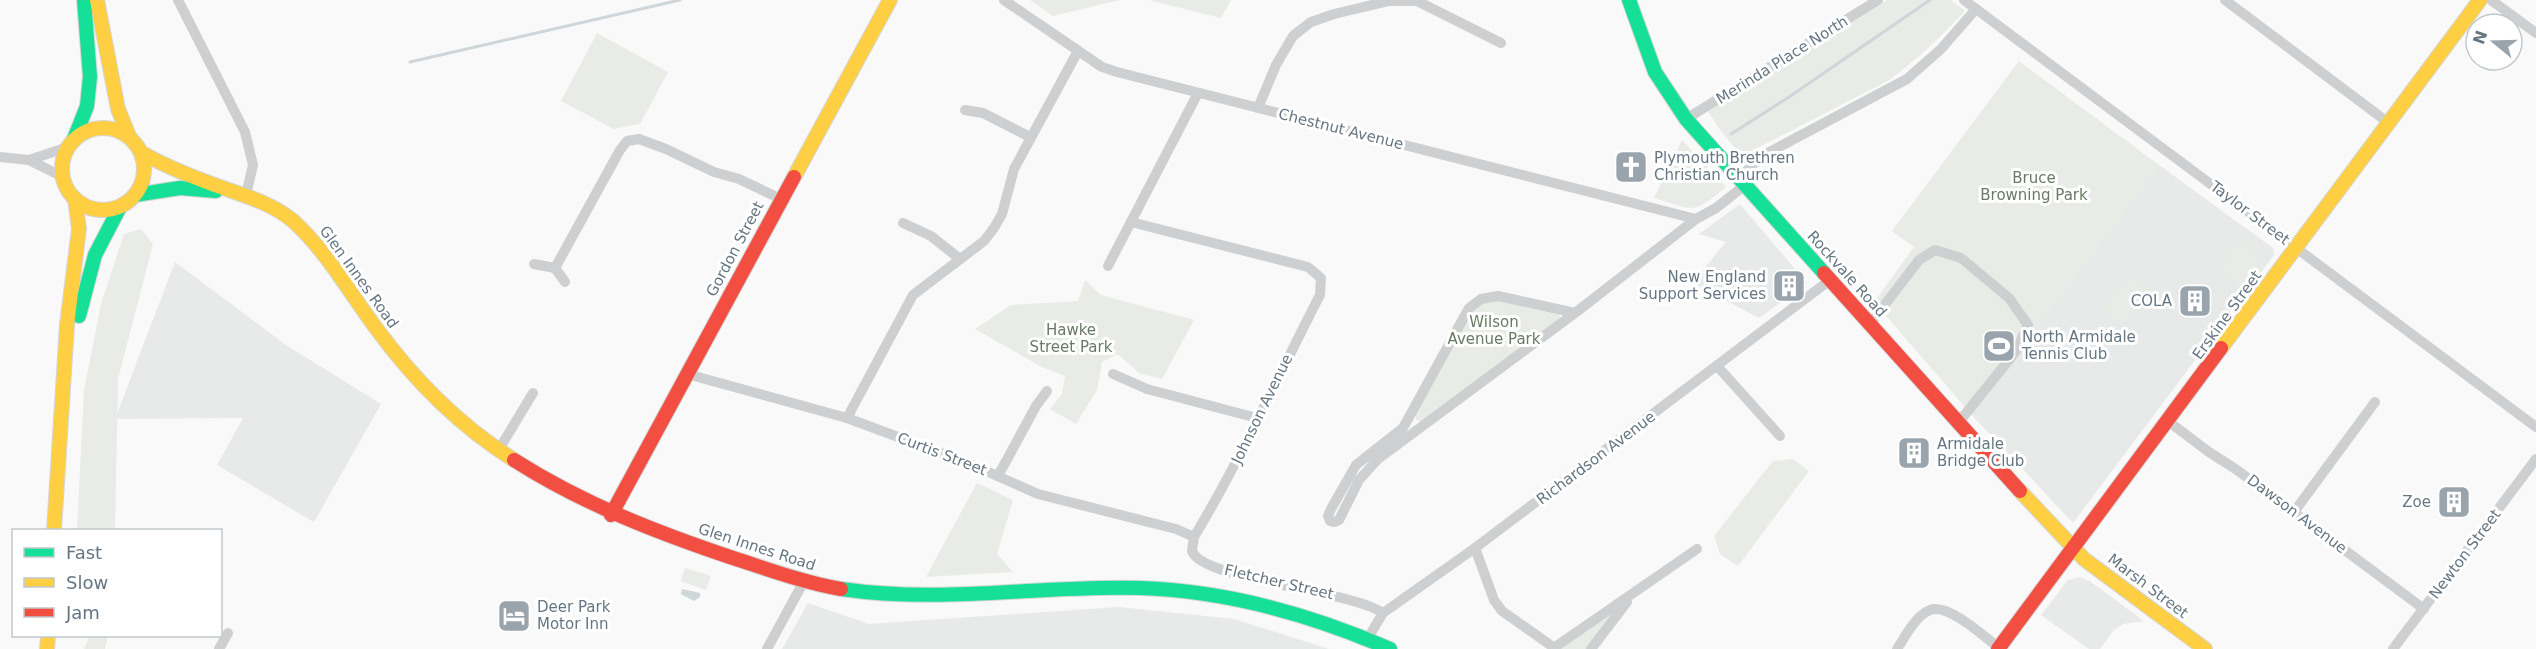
<svg xmlns="http://www.w3.org/2000/svg" width="2536" height="649" viewBox="0 0 2536 649" font-family="'DejaVu Sans',sans-serif">
	<style>
		.built { fill: #e8e9e9 }
		.green { fill: #e8ebe6 }
		.water { fill: #ced6d9 }
		.lines { fill: none; stroke-linecap: round; stroke-linejoin: round }
		.stream { stroke: #ced6d9; stroke-width: 3 }
		.fast-casing { stroke: #d5d6d7; stroke-width: 16 }
		.slow-casing { stroke: #d5d6d7; stroke-width: 16 }
		.jam-casing { stroke: #d5d6d7; stroke-width: 16 }
		.street { stroke: #cecfd0; stroke-width: 10 }
		.fast { stroke: #16e098; stroke-width: 14 }
		.slow { stroke: #ffcf43; stroke-width: 14 }
		.jam { stroke: #f24e42; stroke-width: 14 }
		.labels { text-anchor: middle; stroke-width: 6; stroke-linejoin: round; paint-order: stroke }
		.street-label { font-size: 15px; fill: #657683; stroke: #fff }
		.poi-label { font-size: 15px; fill: #657683; stroke: #fff; text-anchor: start }
		.park-label { font-size: 15px; fill: #687a64; stroke: #fff }
	</style>
	<rect width="100%" height="100%" fill="#f9f9f9"/>
	<g class="built">
		<polygon points="2159,165 2273,248 2274,255 2073,523 1971,414"/>
		<polygon points="1740,204 1807,283 1759,318 1692,283 1726,242 1699,234"/>
		<polygon points="175,262 286,345 381,404 314,522 217,465 243,418 115,419"/>
		<polygon points="2080,577 2091,582 2144,621 2123,624 2114,630 2100,649 2089,649 2041,615 2068,580"/>
		<polygon points="808,603 869,624 1119,607 1234,619 1329,649 782,649"/>
	</g>
	<g class="green">
		<polygon points="1030,0 1120,0 1053,16"/>
		<polygon points="1149,0 1231,0 1221,18"/>
		<path d="M 1887,0 L 1951,0 L 1965,11 C 1941,36 1917,60 1889,80 L 1742,156 L 1720,130 L 1708,111 Z"/>
		<polygon points="597,33 668,72 640,124 614,129 561,101"/>
		<polygon points="2019,61 2159,165 1971,414 1874,302 1914,247 1892,231"/>
		<path d="M 1682,140 L 1726,187 C 1691,216 1695,210 1654,198 Z"/>
		<polygon points="141,229 153,244 118,379 115,530 77,530 84,391 101,304 124,234"/>
		<polygon points="2239,236 2258,252 2257,264 2242,286 2221,272 2227,252"/>
		<polygon points="2130,274 2150,289 2122,326 2102,311"/>
		<polygon points="1085,280 1101,295 1194,320 1162,379 1139,373 1118,354 1102,362 1097,390 1076,424 1050,409 1062,394 1065,376 1040,366 975,329 1011,305 1078,301"/>
		<polygon points="1490,299 1559,315 1560,318 1423,421 1416,420 1416,414 1470,311"/>
		<polygon points="1793,459 1809,471 1738,566 1720,554 1714,536 1773,461"/>
		<polygon points="977,483 1013,500 997,554 1013,572 926,577"/>
		<polygon points="685,568 711,576 706,590 681,581"/>
		<polygon points="1629,599 1591,649 1556,649"/>
		<polygon points="90,636 108,636 105,649 84,649"/>
	</g>
	<polygon class="water" points="682,589 700,593 700,597 694,601 681,594"/>
	<g class="lines">
		<g class="stream">
			<polyline points="410,62 680,0"/>
			<polyline points="1731,134 1789,97 1930,0"/>
		</g>
		<g class="fast-casing">
			<g id="fast">
				<polyline points="1629,0 1655,72 1686,119 1824,273"/>
				<polyline points="74,139 87,106 90,77 84,0"/>
				<polyline points="135,195 180,188 216,191"/>
				<polyline points="79,316 95,255 120,207"/>
				<path d="M 841,589 C 945,604 1038,585 1140,588 C 1228,591 1310,614 1390,649"/>
			</g>
		</g>
		<g class="slow-casing">
			<g id="slow">
				<polyline points="97,0 118,109 129,136"/>
				<circle cx="103" cy="169" r="41"/>
				<path d="M 142,153 C 169,168 197,179 226,189 C 249,197 272,204 292,220 C 326,250 349,292 376,328 C 414,380 460,426 514,460"/>
				<polyline points="794,177 890,0"/>
				<polyline points="2221,348 2480,0"/>
				<polyline points="2020,491 2084,559 2205,649"/>
				<polyline points="54,530 67,325 79,229 75,199"/>
				<polyline points="47,649 48,636"/>
			</g>
		</g>
		<g class="jam-casing">
			<g id="jam">
				<polyline points="1824,273 2020,491"/>
				<path d="M 514,460 C 583,504 658,533 736,559 C 770,570 806,583 841,589"/>
				<polyline points="611,515 794,177"/>
				<polyline points="1998,649 2221,348"/>
			</g>
		</g>
		<g class="street">
			<polyline points="178,0 245,132 253,165 246,195"/>
			<polyline points="1004,0 1102,67 1117,72 1696,219"/>
			<polyline points="1964,0 2536,427"/>
			<polyline points="2225,0 2390,124"/>
			<polyline points="2491,0 2536,33"/>
			<polyline points="1258,108 1276,65 1293,36 1311,22 1334,14 1389,1 1417,1 1501,43"/>
			<polyline points="965,110 983,113 1030,137"/>
			<polyline points="1686,119 1878,0"/>
			<polyline points="0,157 29,160 63,177"/>
			<polyline points="29,160 68,147"/>
			<polyline points="1738,179 1762,156 1907,79 1941,49 1976,9"/>
			<path d="M 1131,222 L 1308,267 L 1321,278 L 1320,295 C 1278,376 1241,459 1194,537 L 1192,551 C 1202,580 1350,590 1383,613"/>
			<polyline points="903,223 931,236 960,259"/>
			<polyline points="534,264 555,268"/>
			<polyline points="1108,266 1198,93"/>
			<polyline points="565,282 555,268 620,150 627,141 639,139 666,149 714,172 739,179 781,199"/>
			<polyline points="1575,313 1498,296 1481,299 1469,308 1403,428 1356,465 1331,509 1328,516 1330,521 1334,522 1339,520 1359,480 1378,459 1575,313 1696,219 1716,208 1744,186"/>
			<polyline points="1870,324 1919,260 1935,250 1961,258 2009,298 2028,325 2016,351 1959,422"/>
			<polyline points="1718,367 1780,436"/>
			<polyline points="687,374 847,418 968,463 1038,494 1176,529 1194,537"/>
			<polyline points="1113,374 1147,389 1257,418"/>
			<polyline points="847,418 913,295 984,241 994,228 1002,214 1014,169 1078,51"/>
			<polyline points="2169,422 2209,452 2237,470 2424,609"/>
			<polyline points="498,451 533,393"/>
			<polyline points="998,476 1036,406 1047,391"/>
			<polyline points="2294,512 2375,402"/>
			<polyline points="1475,548 1494,600 1502,611 1556,649"/>
			<polyline points="1368,638 1383,613 1475,548 1830,280"/>
			<polyline points="1555,647 1697,549"/>
			<polyline points="219,649 228,633"/>
			<polyline points="767,649 804,581"/>
			<polyline points="1591,649 1627,602"/>
			<path d="M 1897,649 C 1905,637 1916,615 1930,610 C 1948,603 1985,637 1999,648"/>
			<polyline points="2393,649 2536,459"/>
		</g>
		<use href="#fast" class="fast"/>
		<use href="#slow" class="slow"/>
		<use href="#jam" class="jam"/>
	</g>
	<defs>
		<g id="church-square" transform="scale(1.725)"><rect x="-9" y="-9" width="18" height="18" rx="4" fill="#99a4ac" stroke="#fff"/><path d="M-1.2-6h2.4v3.5h3.3v2.4h-3.3V6h-2.4V-.1h-3.3v-2.4h3.3Z" fill="#fff"/></g>
		<g id="building-square" transform="scale(1.725)"><rect x="-9" y="-9" width="18" height="18" rx="4" fill="#99a4ac" stroke="#fff"/><path d="M-4-6H4V6H1V3H-1V6H-4ZM-2.5-4.3h1.7v1.8h-1.7ZM.8-4.3h1.7v1.8H.8ZM-2.5-1h1.7V.8h-1.7ZM.8-1h1.7V.8H.8Z" fill="#fff"/></g>
		<g id="stadium-square" transform="scale(1.725)"><rect x="-9" y="-9" width="18" height="18" rx="4" fill="#99a4ac" stroke="#fff"/><path d="M0-5a6.5 5 0 1 0 0 10a6.5 5 0 1 0 0-10ZM-3.5-1.8h7v3.6h-7Z" fill="#fff"/></g>
		<g id="hotel-square" transform="scale(1.725)"><rect x="-9" y="-9" width="18" height="18" rx="4" fill="#99a4ac" stroke="#fff"/><path d="M-6-4.5h1.5V1H6V5H4.5V3h-9V5H-6ZM-4 0a1.8 1.8 0 1 1 3.6 0ZM.5 0V-2.5h3Q6-2.5 6 0Z" fill="#fff"/></g>
	</defs>
	<g fill-rule="evenodd">
		<use href="#church-square" x="1631" y="167"/>
		<use href="#building-square" x="1789" y="286"/>
		<use href="#building-square" x="2195" y="301"/>
		<use href="#stadium-square" x="1999" y="346"/>
		<use href="#building-square" x="1914" y="453"/>
		<use href="#building-square" x="2454" y="502"/>
		<use href="#hotel-square" x="514" y="616"/>
	</g>
	<g class="labels">
		<g class="street-label">
			<text transform="translate(1782 60) rotate(-32)" y="5">Merinda Place North</text>
			<text transform="translate(1341 129) rotate(14)" y="5">Chestnut Avenue</text>
			<text transform="translate(2250 213) rotate(37)" y="5">Taylor Street</text>
			<text transform="translate(735 249) rotate(-62)" y="5">Gordon Street</text>
			<text transform="translate(1847 274) rotate(48)" y="5">Rockvale Road</text>
			<text transform="translate(359 277) rotate(54)" y="5">Glen Innes Road</text>
			<text transform="translate(2227 315) rotate(-54)" y="5">Erskine Street</text>
			<text transform="translate(1262 409) rotate(-64)" y="5">Johnson Avenue</text>
			<text transform="translate(942 454) rotate(21)" y="5">Curtis Street</text>
			<text transform="translate(1596 458) rotate(-37)" y="5">Richardson Avenue</text>
			<text transform="translate(2297 514) rotate(37)" y="5">Dawson Avenue</text>
			<text transform="translate(757 547) rotate(18)" y="5">Glen Innes Road</text>
			<text transform="translate(2465 554) rotate(-53)" y="5">Newton Street</text>
			<text transform="translate(1279 582) rotate(13)" y="5">Fletcher Street</text>
			<text transform="translate(2148 586) rotate(37)" y="5">Marsh Street</text>
		</g>
		<g class="poi-label">
			<text x="1654" y="163">Plymouth Brethren<tspan x="1654" dy="17">Christian Church</tspan></text>
			<text x="1766" y="282" text-anchor="end">New England<tspan x="1766" dy="17">Support Services</tspan></text>
			<text x="2172" y="306" text-anchor="end">COLA</text>
			<text x="2022" y="342">North Armidale<tspan x="2022" dy="17">Tennis Club</tspan></text>
			<text x="1937" y="449">Armidale<tspan x="1937" dy="17">Bridge Club</tspan></text>
			<text x="2431" y="507" text-anchor="end">Zoe</text>
			<text x="537" y="612">Deer Park<tspan x="537" dy="17">Motor Inn</tspan></text>
		</g>
		<g class="park-label">
			<text x="2034" y="183">Bruce<tspan x="2034" dy="17">Browning Park</tspan></text>
			<text x="1494" y="327">Wilson<tspan x="1494" dy="17">Avenue Park</tspan></text>
			<text x="1071" y="335">Hawke<tspan x="1071" dy="17">Street Park</tspan></text>
		</g>
	</g>
	<rect x="12" y="529" width="210" height="108" fill="#ffffff" stroke="#c1c8cd" stroke-width="1.5"/>
	<rect x="24" y="548" width="30" height="9" fill="#16e098" stroke="#c1c8cd" stroke-width="1.5"/>
	<text x="66" y="559" font-size="18" fill="#657683">Fast</text>
	<rect x="24" y="578" width="30" height="9" fill="#ffcf43" stroke="#c1c8cd" stroke-width="1.5"/>
	<text x="66" y="589" font-size="18" fill="#657683">Slow</text>
	<rect x="24" y="608" width="30" height="9" fill="#f24e42" stroke="#c1c8cd" stroke-width="1.5"/>
	<text x="66" y="619" font-size="18" fill="#657683">Jam</text>
	<g transform="translate(2494 42) rotate(289)"><circle r="28" fill="#ffffff" stroke="#c1c8cd" stroke-width="1.5"/>
	<path d="M0-4.5L10 22L0 15L-10 22Z" fill="#99a4ac"/>
	<text y="-9" font-size="16" font-weight="bold" text-anchor="middle" fill="#657683">N</text>
	</g>
</svg>
